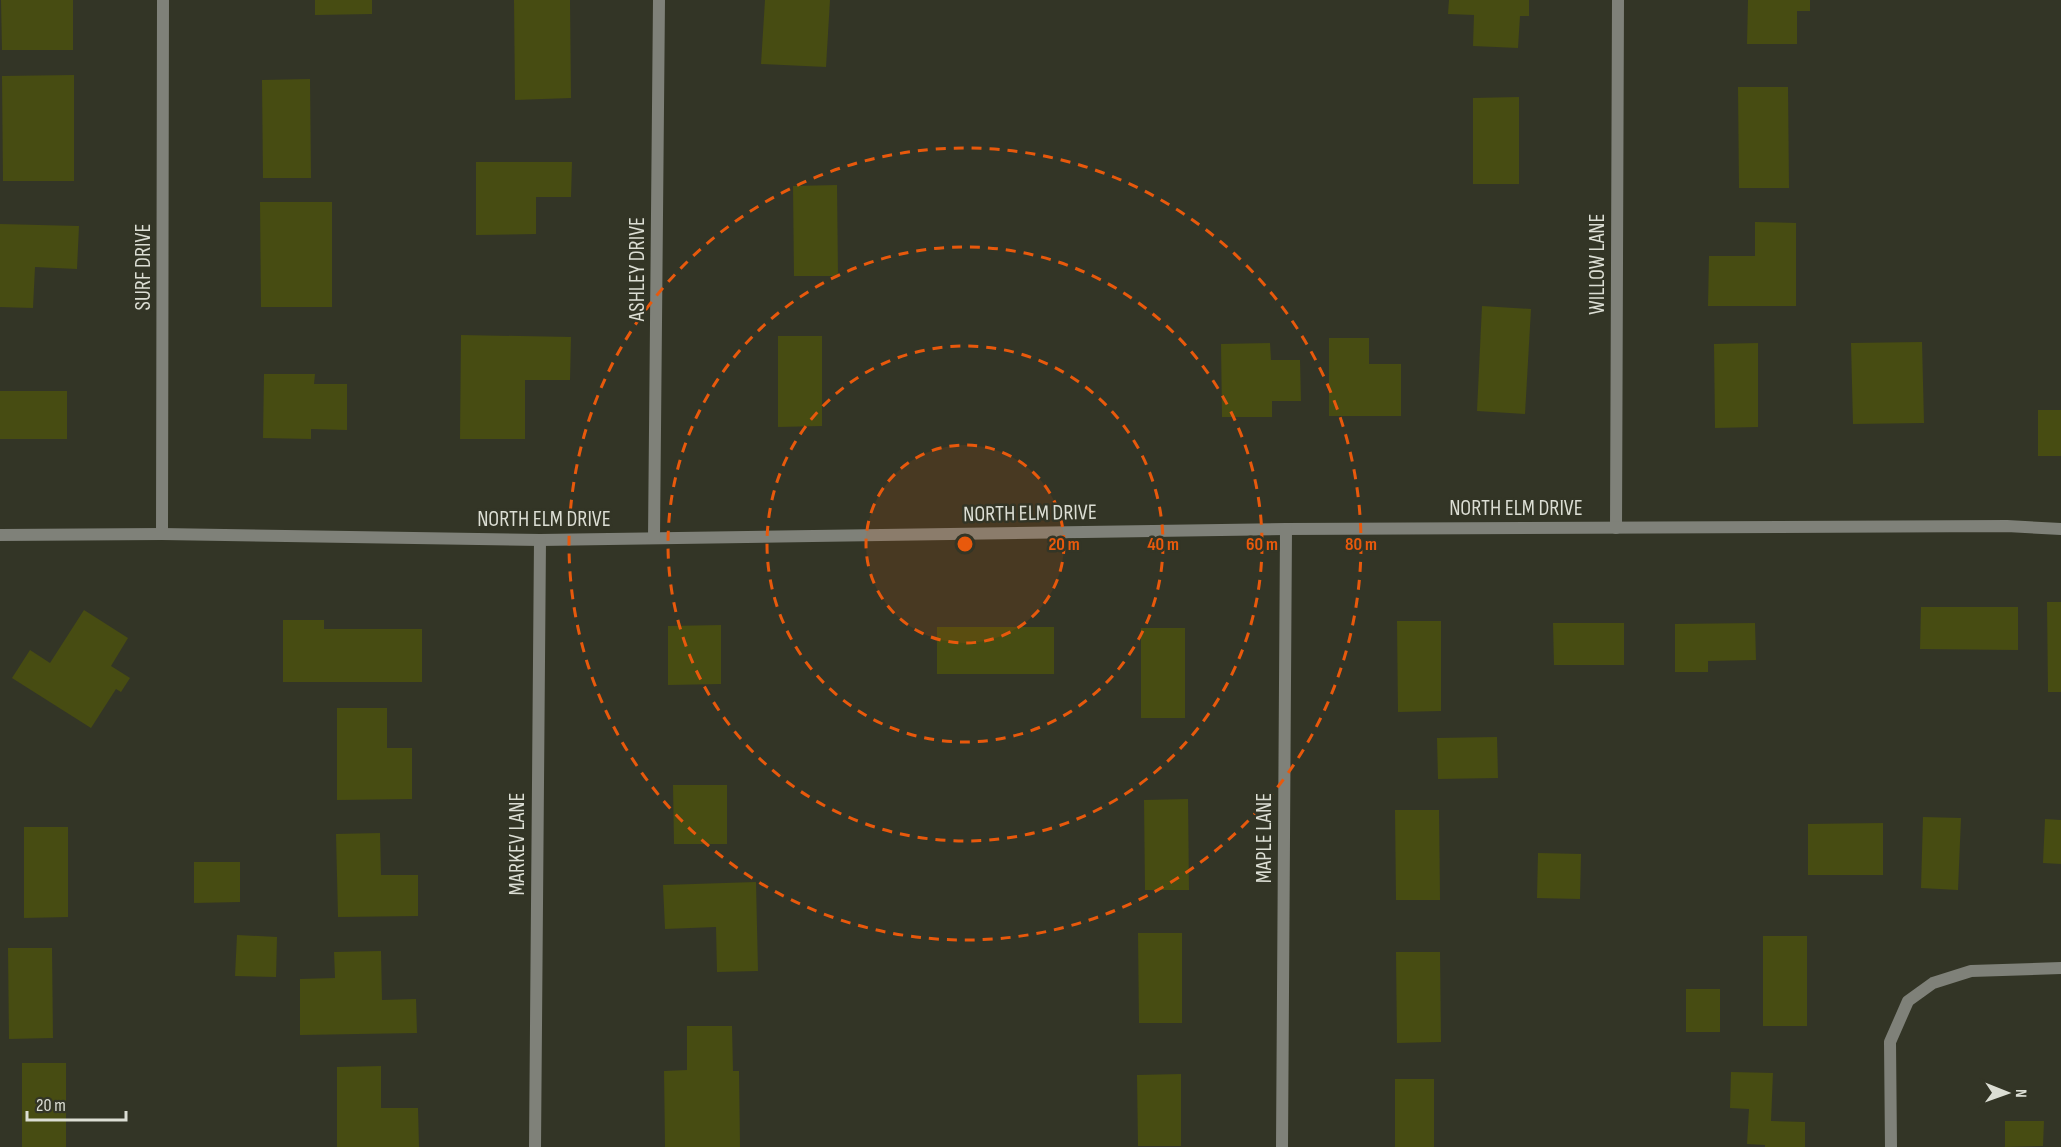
<svg xmlns="http://www.w3.org/2000/svg" width="2061" height="1147" viewBox="0 0 2061 1147" font-family="'Sofia Sans Condensed',sans-serif">
	<style>
		.building { fill: #474c12 }
		.lines { fill: none; stroke-linecap: round; stroke-linejoin: round }
		.street { stroke: #7f8179; stroke-width: 12 }
		.ring { fill: none; stroke: #e8590c; stroke-width: 3; stroke-dasharray: 10 8 }
		.labels { text-anchor: middle; stroke-width: 5; stroke-linejoin: round; paint-order: stroke }
		.street-label { font-size: 22px; fill: #dcded4; stroke: #333526 }
		.centre { fill: #e8590c; stroke: #333526; stroke-width: 3 }
		.ring-label { font-size: 18px; text-anchor: middle; font-weight: bold; fill: #e8590c; stroke: #333526; stroke-width: 5; stroke-linejoin: round; paint-order: stroke }
	</style>
	<rect width="100%" height="100%" fill="#333526"/>
	<g class="building">
		<polygon points="1,0 73,0 73,50 2,50"/>
		<polygon points="315,0 372,0 372,14 315,15"/>
		<polygon points="514,0 570,0 571,98 515,100"/>
		<polygon points="765,0 830,0 826,67 761,64"/>
		<polygon points="1449,0 1529,0 1529,16 1520,16 1518,48 1473,46 1474,15 1448,14"/>
		<polygon points="1748,0 1810,0 1810,11 1797,11 1797,44 1747,44"/>
		<polygon points="74,75 74,181 3,181 2,76"/>
		<polygon points="310,79 311,178 263,178 262,80"/>
		<polygon points="1738,87 1788,87 1789,188 1739,188"/>
		<polygon points="1519,97 1519,184 1473,184 1473,98"/>
		<polygon points="476,162 572,162 571,197 536,197 536,234 476,235"/>
		<polygon points="837,185 838,276 794,276 793,186"/>
		<polygon points="260,202 332,202 332,307 261,307"/>
		<polygon points="1755,222 1796,223 1796,306 1708,306 1709,256 1755,256"/>
		<polygon points="0,224 79,226 77,269 35,267 33,308 0,307"/>
		<polygon points="1482,306 1531,309 1525,414 1477,411"/>
		<polygon points="461,335 571,337 570,380 525,380 525,439 460,439"/>
		<polygon points="778,336 822,336 822,426 778,427"/>
		<polygon points="1329,338 1369,338 1369,364 1401,364 1401,416 1329,416"/>
		<polygon points="1922,342 1924,423 1853,424 1851,343"/>
		<polygon points="1270,343 1271,360 1300,360 1301,401 1272,401 1272,417 1222,417 1221,344"/>
		<polygon points="1758,343 1758,427 1715,428 1714,344"/>
		<polygon points="264,374 315,374 314,384 347,384 347,430 311,429 311,439 263,438"/>
		<rect x="0" y="391" width="67" height="48"/>
		<rect x="2038" y="410" width="23" height="46"/>
		<polygon points="2047,602 2061,602 2061,692 2048,692"/>
		<polygon points="1921,607 2018,607 2018,650 1920,649"/>
		<polygon points="84,610 128,638 111,666 130,678 121,692 116,689 91,728 12,678 30,650 50,663"/>
		<polygon points="283,620 324,620 324,629 422,629 422,682 283,682"/>
		<polygon points="1397,621 1441,621 1441,711 1398,712"/>
		<polygon points="1553,623 1624,623 1624,665 1554,665"/>
		<polygon points="1755,623 1756,660 1708,661 1708,672 1675,672 1675,624"/>
		<polygon points="721,625 721,684 668,685 668,626"/>
		<rect x="937" y="627" width="117" height="47"/>
		<rect x="1141" y="628" width="44" height="90"/>
		<polygon points="337,708 387,708 387,748 412,748 412,799 337,800"/>
		<polygon points="1497,737 1498,778 1438,779 1437,738"/>
		<polygon points="673,785 727,785 727,844 674,844"/>
		<polygon points="1188,799 1189,890 1145,890 1144,800"/>
		<polygon points="1395,810 1439,810 1440,900 1396,900"/>
		<polygon points="1923,817 1961,818 1958,890 1921,888"/>
		<polygon points="2045,819 2061,820 2061,864 2043,863"/>
		<polygon points="1883,823 1883,875 1808,875 1808,824"/>
		<polygon points="24,827 68,827 68,917 24,918"/>
		<polygon points="380,833 381,875 418,875 418,916 338,917 336,834"/>
		<polygon points="1538,853 1581,854 1580,899 1537,898"/>
		<polygon points="194,862 240,862 240,902 194,903"/>
		<polygon points="756,882 758,971 717,972 716,927 665,929 663,885"/>
		<polygon points="1138,933 1182,933 1182,1023 1139,1023"/>
		<polygon points="237,935 277,937 276,977 235,976"/>
		<rect x="1763" y="936" width="44" height="90"/>
		<polygon points="8,948 52,948 53,1038 9,1039"/>
		<polygon points="381,951 382,1000 416,999 417,1033 300,1035 300,979 335,978 334,952"/>
		<polygon points="1396,952 1440,952 1441,1042 1397,1043"/>
		<rect x="1686" y="989" width="34" height="43"/>
		<polygon points="687,1026 732,1026 733,1071 739,1071 740,1147 665,1147 664,1071 687,1070"/>
		<rect x="22" y="1063" width="44" height="84"/>
		<polygon points="381,1066 381,1108 418,1108 419,1147 337,1147 337,1067"/>
		<polygon points="1731,1072 1773,1073 1771,1121 1805,1122 1805,1147 1765,1147 1765,1145 1747,1144 1749,1109 1730,1108"/>
		<polygon points="1181,1074 1181,1146 1138,1146 1137,1075"/>
		<rect x="1395" y="1079" width="39" height="68"/>
		<polygon points="2005,1121 2044,1121 2043,1146 2005,1147"/>
	</g>
	<g class="lines">
		<g class="street">
			<polyline points="1616,528 1618,0"/>
			<polyline points="162,534 163,0"/>
			<polyline points="0,535 162,534 540,540 1286,529 2007,526 2061,529"/>
			<polyline points="654,538 659,0"/>
			<polyline points="535,1147 540,540"/>
			<polyline points="1282,1147 1286,529"/>
			<polyline points="1891,1147 1890,1042 1908,1001 1933,983 1971,971 2061,968"/>
		</g>
	</g>
	<circle cx="965" cy="544" r="99" fill="#e8590c" fill-opacity=".12"/>
	<g class="ring">
		<circle cx="965" cy="544" r="99"/>
		<circle cx="965" cy="544" r="198"/>
		<circle cx="965" cy="544" r="297"/>
		<circle cx="965" cy="544" r="396"/>
	</g>
	<g class="labels">
		<g class="street-label">
			<text transform="translate(1596 264) rotate(-90)" y="8">WILLOW LANE</text>
			<text transform="translate(142 267) rotate(-90)" y="8">SURF DRIVE</text>
			<text transform="translate(636 269) rotate(-90)" y="8">ASHLEY DRIVE</text>
			<text x="1516" y="515">NORTH ELM DRIVE</text>
			<text transform="translate(1030 512) rotate(-1)" y="8">NORTH ELM DRIVE</text>
			<text x="544" y="526">NORTH ELM DRIVE</text>
			<text transform="translate(1263 838) rotate(-90)" y="8">MAPLE LANE</text>
			<text transform="translate(516 844) rotate(-90)" y="8">MARKEV LANE</text>
		</g>
	</g>
	<circle cx="965" cy="544" r="9" class="centre"/>
	<g class="ring-label">
		<text x="1064" y="550">20 m</text>
		<text x="1163" y="550">40 m</text>
		<text x="1262" y="550">60 m</text>
		<text x="1361" y="550">80 m</text>
	</g>
	<g transform="translate(2007 1093) rotate(91)" stroke="#333526" stroke-width="4.5" paint-order="stroke">
	<path d="M0-4.5L10 22L0 15L-10 22Z" fill="#dcded4"/>
	<text y="-9" font-size="16" font-weight="bold" text-anchor="middle" fill="#dcded4">N</text>
	</g>
	<path d="M27 1111v9h99v-9" fill="none" stroke="#dcded4" stroke-width="3"/>
	<text x="36" y="1111" font-size="18" fill="#dcded4" stroke="#333526" stroke-width="4.5" paint-order="stroke">20 m</text>
</svg>
